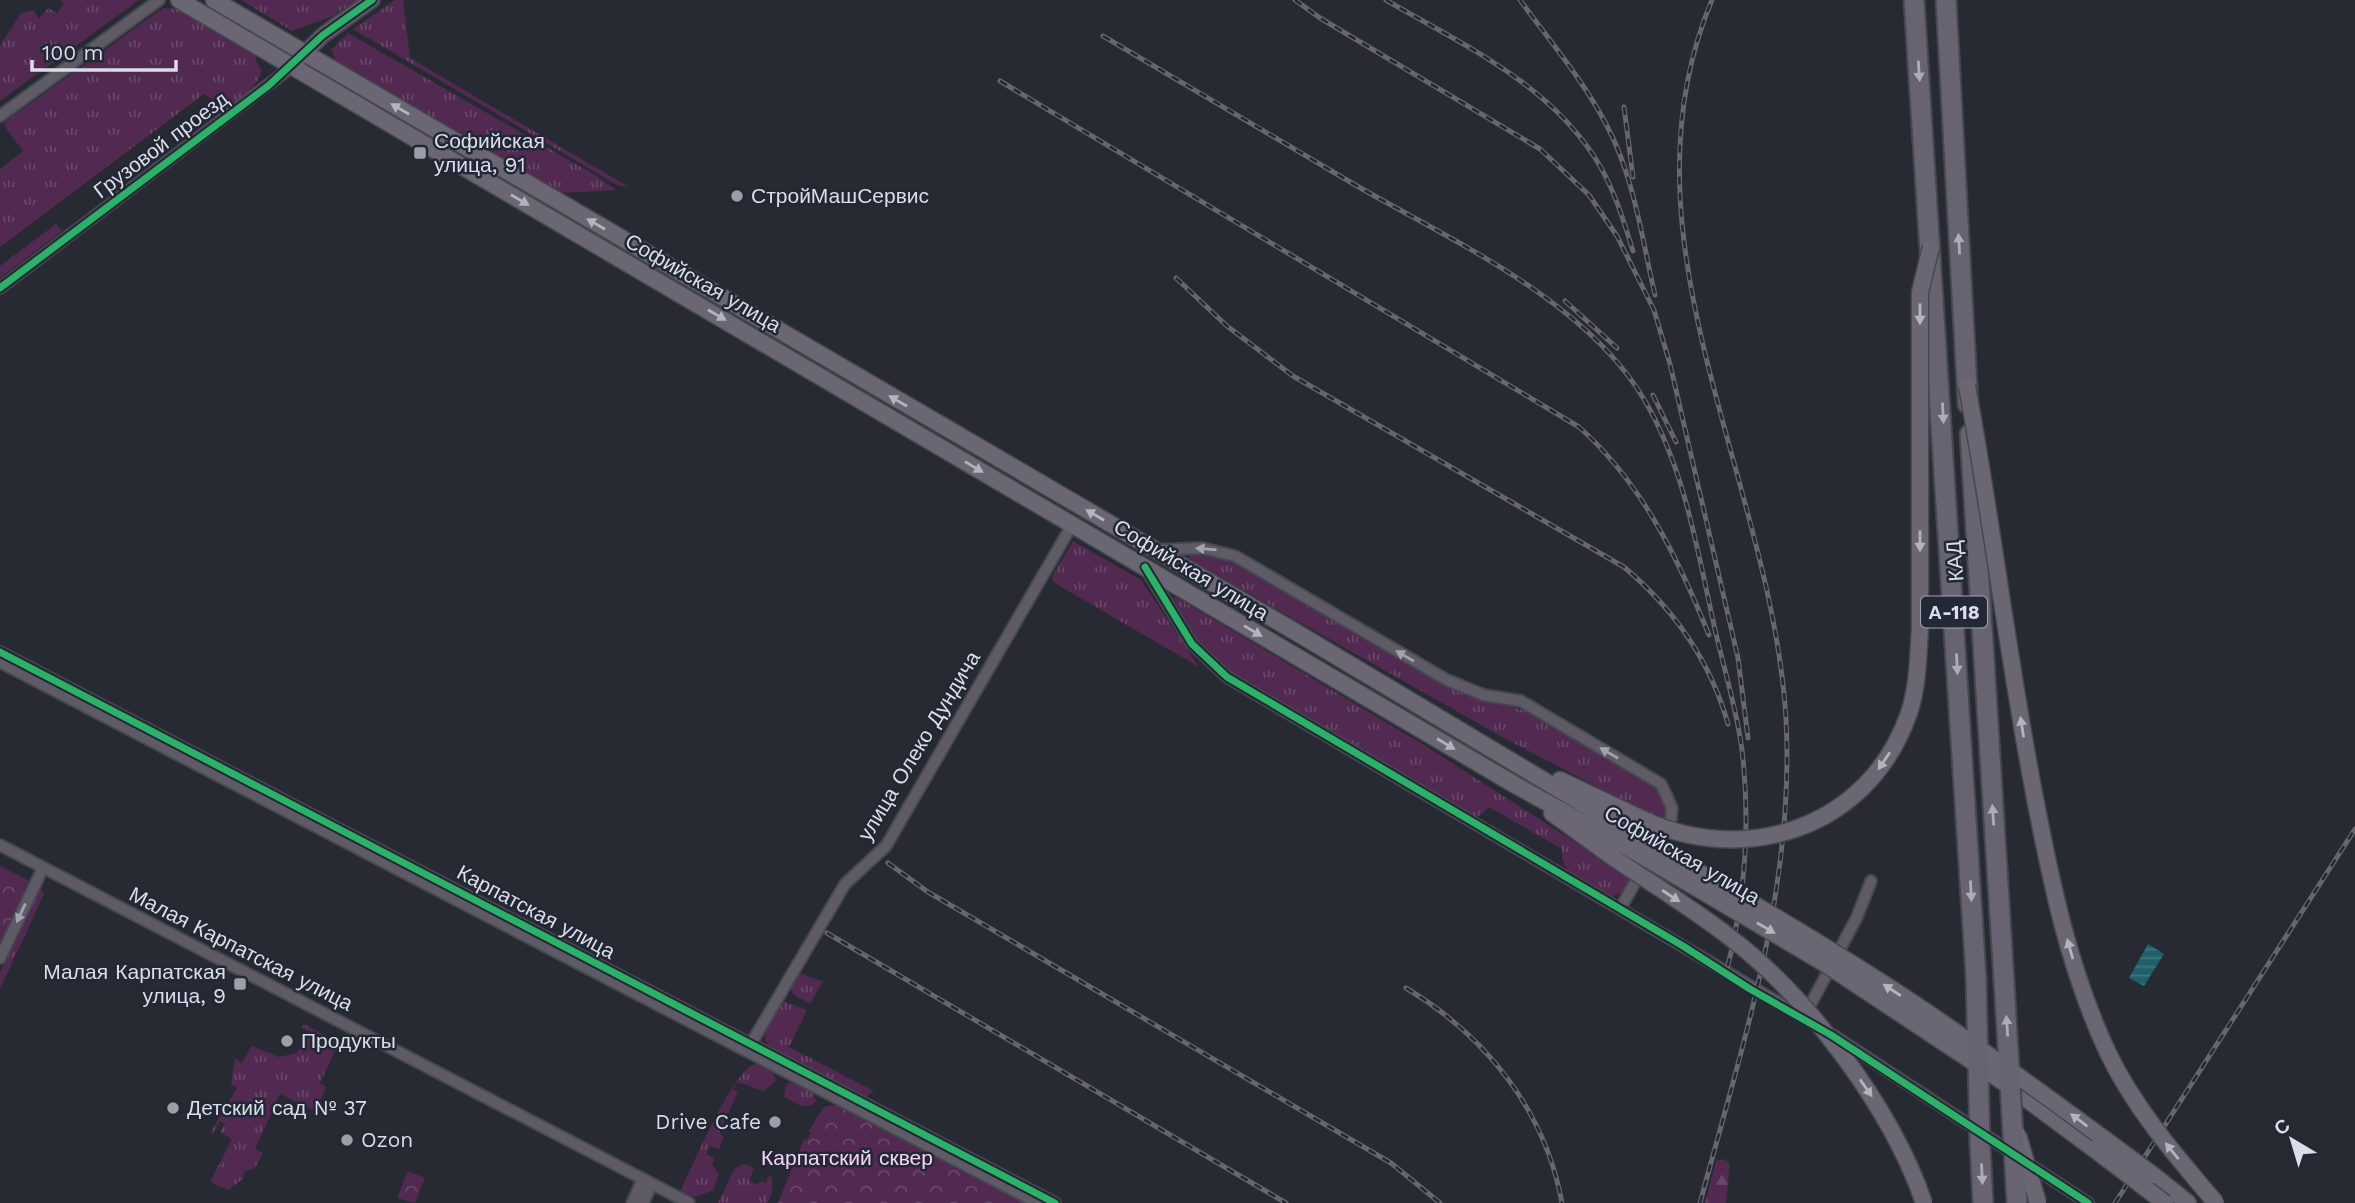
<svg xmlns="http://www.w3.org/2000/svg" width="2355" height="1203" viewBox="0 0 2355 1203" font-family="'Work Sans',sans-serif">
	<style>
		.grass { fill: url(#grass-tufts) }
		.forest { fill: url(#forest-firs) }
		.park { fill: url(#park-crowns) }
		.water { fill: url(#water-rules) }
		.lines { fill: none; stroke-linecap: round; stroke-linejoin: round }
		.street-casing { stroke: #45484e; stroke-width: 14 }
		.secondary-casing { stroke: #45484e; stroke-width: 18 }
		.primary-casing { stroke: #45484e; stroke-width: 19 }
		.highway-casing { stroke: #45484e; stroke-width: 23 }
		.street { stroke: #5e5b67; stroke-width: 10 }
		.secondary { stroke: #625f6b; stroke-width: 14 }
		.primary { stroke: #6a6674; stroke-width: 16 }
		.highway { stroke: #676372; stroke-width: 19 }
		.rail-casing { stroke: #65666e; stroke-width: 5 }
		.rail { stroke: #232836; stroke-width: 2.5; stroke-dasharray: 8; stroke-linecap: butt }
		.primary-bridge-casing { stroke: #45484e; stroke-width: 19; stroke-linecap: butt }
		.highway-bridge-casing { stroke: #45484e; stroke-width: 23; stroke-linecap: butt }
		.primary-bridge { stroke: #6a6674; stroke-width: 16 }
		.highway-bridge { stroke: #676372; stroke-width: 19 }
		.cycleway-casing { stroke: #232836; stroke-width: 11 }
		.cycleway { stroke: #2db169; stroke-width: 7 }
		.oneway { fill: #adadb9 }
		.oneway2 { fill: #b3b4bf }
		.oneway3 { fill: #a3a3ae }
		.poi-dot { fill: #9c9fa8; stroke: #232836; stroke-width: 2.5 }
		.labels { text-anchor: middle; stroke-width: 5; stroke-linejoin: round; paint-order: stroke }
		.shield { fill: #232836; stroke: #a4a7b3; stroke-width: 2 }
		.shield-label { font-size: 19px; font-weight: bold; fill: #dbdee8 }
		.poi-label { font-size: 21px; fill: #dbdee8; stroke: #232836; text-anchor: start }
		.street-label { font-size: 21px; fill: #dbdee8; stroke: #232836 }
		.park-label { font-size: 21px; fill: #f7d4f4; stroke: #232836 }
	</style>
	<defs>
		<pattern id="grass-tufts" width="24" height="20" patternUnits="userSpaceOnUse" patternTransform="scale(1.75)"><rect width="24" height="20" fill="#512951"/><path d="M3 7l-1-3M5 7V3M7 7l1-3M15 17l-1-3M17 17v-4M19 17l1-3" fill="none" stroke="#69486a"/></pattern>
		<pattern id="forest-firs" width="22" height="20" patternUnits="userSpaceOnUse" patternTransform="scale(1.75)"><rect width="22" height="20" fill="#512951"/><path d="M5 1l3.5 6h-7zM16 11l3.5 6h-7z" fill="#69486a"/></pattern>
		<pattern id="park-crowns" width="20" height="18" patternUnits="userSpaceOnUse" patternTransform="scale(1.75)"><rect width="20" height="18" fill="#512951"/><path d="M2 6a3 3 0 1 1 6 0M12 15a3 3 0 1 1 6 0" fill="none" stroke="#69486a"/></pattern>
		<pattern id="water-rules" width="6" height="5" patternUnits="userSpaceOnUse" patternTransform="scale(1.75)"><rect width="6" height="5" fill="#20606a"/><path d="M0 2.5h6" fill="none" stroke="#40767f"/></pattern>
	</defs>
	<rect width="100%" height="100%" fill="#272a32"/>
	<g class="grass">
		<polygon points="59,0 139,0 0,101 0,46 21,13 34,10 39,19 48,8 57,13 64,3"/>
		<polygon points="241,0 357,0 331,17 292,31"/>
		<polygon points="395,0 403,0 410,58 629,187 617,185 353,29"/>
		<path d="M 163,8 L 177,9 L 257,56 L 255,59 L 262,71 C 256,87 240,103 222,107 L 204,94 L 0,247 L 0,169 L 23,151 L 5,127 L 6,121 Z"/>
		<polygon points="348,33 595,175 616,190 561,193 333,60 335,57 331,50"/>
		<polygon points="56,224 62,231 0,278 0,266"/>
		<polygon points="1073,541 1141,580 1199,667 1053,582 1052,577"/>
		<path d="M 1190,554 L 1225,558 L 1445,685 L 1471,697 L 1527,711 L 1655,788 L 1666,805 L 1665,819 L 1622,893 L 1610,897 C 1589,885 1559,877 1562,849 L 1489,807 L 1479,816 L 1471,817 L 1226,670 L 1201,646 L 1172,598 L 1176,597 L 1424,745 L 1612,866 L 1645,812 L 1504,738 L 1188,559 Z"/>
		<polygon points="38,890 42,890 44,894 0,989 0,972"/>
		<polygon points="800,973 823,982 810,1004 794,995 790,988"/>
		<polygon points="783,1001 807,1010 789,1047 874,1091 864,1098 769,1049 764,1035"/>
		<polygon points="304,1024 345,1046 342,1054 335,1051 320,1083 326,1087 315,1111 280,1094 255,1149 263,1153 255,1168 244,1172 243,1179 228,1190 210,1182 232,1139 220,1132 225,1124 220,1121 213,1134 210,1133 237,1088 231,1084 235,1058 242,1063 252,1046 279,1057 297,1053 308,1031 302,1028"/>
		<path d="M 755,1064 L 772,1070 L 776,1080 L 764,1091 L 737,1082 L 733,1089 L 738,1092 L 719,1133 L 724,1137 L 719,1149 L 710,1146 L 706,1154 L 714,1158 L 712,1165 L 719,1174 L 713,1190 L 696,1197 L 680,1192 C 692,1167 733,1070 755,1064 Z"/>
		<polygon points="796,1081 811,1089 816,1101 812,1105 801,1106 784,1097 786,1084"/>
		<polygon points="744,1164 754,1168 749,1181 758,1185 761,1181 766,1183 769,1175 772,1179 772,1192 767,1203 718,1203 734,1169"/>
	</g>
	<polygon class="forest" points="1724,1159 1730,1164 1726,1203 1705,1203 1716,1161"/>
	<g class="park">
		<polygon points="0,866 29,881 0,944"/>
		<polygon points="838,1104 1028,1203 778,1203 804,1139 807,1140 811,1133 808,1132 824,1107"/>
		<polygon points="408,1171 425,1178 415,1203 397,1198"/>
	</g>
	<polygon class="water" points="2148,944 2164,954 2144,986 2129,978"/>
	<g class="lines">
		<g class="street-casing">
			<g id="street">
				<polyline points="0,116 159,0"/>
				<polyline points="0,288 293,66"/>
				<polyline points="1156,550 1202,548 1235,556 1447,680 1484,695 1521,701 1661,784 1672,808 1671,819 1620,909"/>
				<polyline points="1146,569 1192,644 1227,677 1813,1023"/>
				<polyline points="0,652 1055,1203"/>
				<polyline points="0,662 1038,1203"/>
				<polyline points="0,845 689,1203"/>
				<polyline points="0,958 43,868"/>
				<polyline points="1805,1015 1857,917 1871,881"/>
				<polyline points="1833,1035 2088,1203"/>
				<polyline points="749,1047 845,884 886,846 1072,525"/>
				<polyline points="632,1203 643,1179"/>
				<polyline points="643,1203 652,1184"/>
			</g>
		</g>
		<g class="secondary-casing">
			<polyline id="secondary" points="298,60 323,35 372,0"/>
		</g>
		<g class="primary-casing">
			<g id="primary">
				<polyline points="179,0 1517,786 1622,844"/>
				<polyline points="214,0 1299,634 1630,832"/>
				<polyline points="1560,780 1638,817"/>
				<polyline points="1552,813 1614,858"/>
				<polyline points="2005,1083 2094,1149"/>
				<polyline points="2153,1175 2188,1203"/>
			</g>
		</g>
		<g class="highway-casing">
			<g id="highway">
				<polyline points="1914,0 1976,977"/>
				<polyline points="1946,0 1968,404"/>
				<polyline points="1970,434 2004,981"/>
				<polyline points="1980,1145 1983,1203"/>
			</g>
		</g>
		<use href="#street" class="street"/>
		<use href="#secondary" class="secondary"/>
		<use href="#primary" class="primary"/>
		<use href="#highway" class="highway"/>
		<g class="rail-casing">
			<g id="rail">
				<polyline points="1295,0 1320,18 1540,149 1589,195 1617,236 1654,310 1670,364 1738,658 1748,738"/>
				<path d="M 1386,0 C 1463,45 1553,85 1600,166 C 1615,192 1624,222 1633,251"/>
				<path d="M 1520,0 C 1549,40 1583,80 1606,124 C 1634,176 1642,239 1655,295"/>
				<path d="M 1103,36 C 1188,86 1273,136 1357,186 C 1453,241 1588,302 1645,401 C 1686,471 1698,555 1716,634 C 1725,672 1737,711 1742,750 C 1751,826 1745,899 1726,973"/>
				<path d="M 1000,81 L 1579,427 C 1642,483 1678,558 1709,635"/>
				<polyline points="1624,107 1633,177"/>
				<path d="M 1176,278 L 1227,326 L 1293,376 L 1624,567 C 1674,609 1710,660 1728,724"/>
				<polyline points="1565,301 1617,348"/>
				<polyline points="1653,395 1676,442"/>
				<polyline points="888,863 928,892 1391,1163 1440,1203"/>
				<polyline points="827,933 1286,1203"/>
				<path d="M 1406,988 C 1486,1036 1545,1110 1562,1203"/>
				<path d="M 1700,1203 C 1743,1043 1795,886 1786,719 C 1772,479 1612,237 1712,0"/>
				<polyline points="2115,1203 2355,829"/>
			</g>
		</g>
		<use href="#rail" class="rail"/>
		<g class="primary-bridge-casing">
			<g id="primary-bridge">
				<path d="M 1967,386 C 1992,521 2008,658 2034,793 C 2051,882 2069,970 2108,1053 C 2135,1109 2176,1156 2216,1203"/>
				<path d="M 1638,817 C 1743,869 1869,829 1909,713 C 1918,686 1918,658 1920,629 L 1920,292 L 1931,247"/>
				<path d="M 1630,832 C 1723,886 1817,940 1907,999 C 1991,1055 2072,1115 2153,1175"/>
				<polyline points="1622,844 1824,963 2005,1083"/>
				<path d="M 1614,858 C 1652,884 1692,908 1728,936 C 1808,996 1892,1109 1924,1203"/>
				<polyline points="2018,1135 2038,1203"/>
				<polyline points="2094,1149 2165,1203"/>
			</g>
		</g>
		<g class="highway-bridge-casing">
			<g id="highway-bridge">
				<polyline points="1976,977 1980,1145"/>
				<polyline points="2004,981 2017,1203"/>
			</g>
		</g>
		<use href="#primary-bridge" class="primary-bridge"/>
		<use href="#highway-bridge" class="highway-bridge"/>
		<g class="cycleway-casing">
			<g id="cycleway">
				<polyline points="0,288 268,86 323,35 372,0"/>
				<polyline points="1145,567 1192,644 1227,677 1683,946 1750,989 1831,1035 2088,1203"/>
				<polyline points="0,652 1055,1203"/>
			</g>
		</g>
		<use href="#cycleway" class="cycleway"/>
	</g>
	<defs><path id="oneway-solid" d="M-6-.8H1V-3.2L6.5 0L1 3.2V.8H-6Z" transform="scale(1.75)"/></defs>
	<g class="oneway">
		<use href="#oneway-solid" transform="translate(1919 71) rotate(86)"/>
		<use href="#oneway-solid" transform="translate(1959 244) rotate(-93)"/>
		<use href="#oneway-solid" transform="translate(1943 413) rotate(87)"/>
		<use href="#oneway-solid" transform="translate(1957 664) rotate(87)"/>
		<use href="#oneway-solid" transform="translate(1993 815) rotate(-94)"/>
		<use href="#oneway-solid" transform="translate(1971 891) rotate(87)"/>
		<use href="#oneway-solid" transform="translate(2007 1026) rotate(-94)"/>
		<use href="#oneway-solid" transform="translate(1982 1174) rotate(87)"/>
	</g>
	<g class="oneway2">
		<use href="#oneway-solid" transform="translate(400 109) rotate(-150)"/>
		<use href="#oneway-solid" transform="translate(520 200) rotate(30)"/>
		<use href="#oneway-solid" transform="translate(596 224) rotate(-150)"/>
		<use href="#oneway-solid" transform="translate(1920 314) rotate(90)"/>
		<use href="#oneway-solid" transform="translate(717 315) rotate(30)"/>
		<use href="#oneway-solid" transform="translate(898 401) rotate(-150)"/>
		<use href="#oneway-solid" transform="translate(974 467) rotate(31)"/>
		<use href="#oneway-solid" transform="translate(1095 515) rotate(-150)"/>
		<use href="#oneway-solid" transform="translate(1920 541) rotate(90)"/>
		<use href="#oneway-solid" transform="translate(1253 631) rotate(31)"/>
		<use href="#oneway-solid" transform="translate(2022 727) rotate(-99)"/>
		<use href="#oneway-solid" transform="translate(1446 744) rotate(31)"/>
		<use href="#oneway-solid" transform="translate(1884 761) rotate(124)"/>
		<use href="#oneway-solid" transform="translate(1671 896) rotate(33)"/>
		<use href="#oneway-solid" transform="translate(1766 928) rotate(30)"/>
		<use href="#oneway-solid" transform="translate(2070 949) rotate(-106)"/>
		<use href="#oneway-solid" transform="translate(1892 990) rotate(-147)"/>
		<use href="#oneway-solid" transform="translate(1866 1088) rotate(55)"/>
		<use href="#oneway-solid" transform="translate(2079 1120) rotate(-143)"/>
		<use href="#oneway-solid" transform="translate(2172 1151) rotate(-129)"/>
	</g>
	<g class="oneway3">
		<use href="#oneway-solid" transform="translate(1206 549) rotate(-175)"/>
		<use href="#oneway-solid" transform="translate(1405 656) rotate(-150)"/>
		<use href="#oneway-solid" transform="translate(1609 753) rotate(-150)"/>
		<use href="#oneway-solid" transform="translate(21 913) rotate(115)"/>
	</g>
	<g class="poi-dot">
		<rect x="413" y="146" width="14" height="14" rx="3.5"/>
		<circle cx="737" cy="196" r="7"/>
		<rect x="233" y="977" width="14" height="14" rx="3.5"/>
		<circle cx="287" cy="1041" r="7"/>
		<circle cx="173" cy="1108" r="7"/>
		<circle cx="775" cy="1122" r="7"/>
		<circle cx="347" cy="1140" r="7"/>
	</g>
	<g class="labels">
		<rect class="shield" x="1921" y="596.5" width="66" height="31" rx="5"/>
		<g class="shield-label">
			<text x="1954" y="619">А-118</text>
		</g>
		<g class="poi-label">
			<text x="434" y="148">Софийская<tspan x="434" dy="24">улица, 91</tspan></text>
			<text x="751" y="203">СтройМашСервис</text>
			<text x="226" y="979" text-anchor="end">Малая Карпатская<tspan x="226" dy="24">улица, 9</tspan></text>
			<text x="301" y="1048">Продукты</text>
			<text x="187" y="1115">Детский сад № 37</text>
			<text x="761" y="1129" text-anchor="end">Drive Cafe</text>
			<text x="361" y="1147">Ozon</text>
		</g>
		<g class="street-label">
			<text transform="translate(161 145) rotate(-37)" y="7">Грузовой проезд</text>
			<text transform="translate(703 283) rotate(30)" y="7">Софийская улица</text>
			<text transform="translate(1955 561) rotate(-94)" y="7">КАД</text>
			<text transform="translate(1191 570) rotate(31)" y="7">Софийская улица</text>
			<text transform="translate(919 746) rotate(-59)" y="7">улица Олеко Дундича</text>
			<text transform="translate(1682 855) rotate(30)" y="7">Софийская улица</text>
			<text transform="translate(536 912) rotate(28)" y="7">Карпатская улица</text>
			<text transform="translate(241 949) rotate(27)" y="7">Малая Карпатская улица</text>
		</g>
		<g class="park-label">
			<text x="847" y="1165">Карпатский сквер</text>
		</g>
	</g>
	<g transform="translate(2292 1140) rotate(322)" stroke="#232836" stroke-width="5" paint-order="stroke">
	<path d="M0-5L12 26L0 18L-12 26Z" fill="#dbdee8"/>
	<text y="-10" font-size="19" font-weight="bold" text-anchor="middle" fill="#dbdee8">С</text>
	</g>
	<path d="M32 60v10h144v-10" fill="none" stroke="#dbdee8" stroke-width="3.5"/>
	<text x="42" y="60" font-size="21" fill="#dbdee8" stroke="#232836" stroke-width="5" paint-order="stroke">100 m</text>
</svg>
